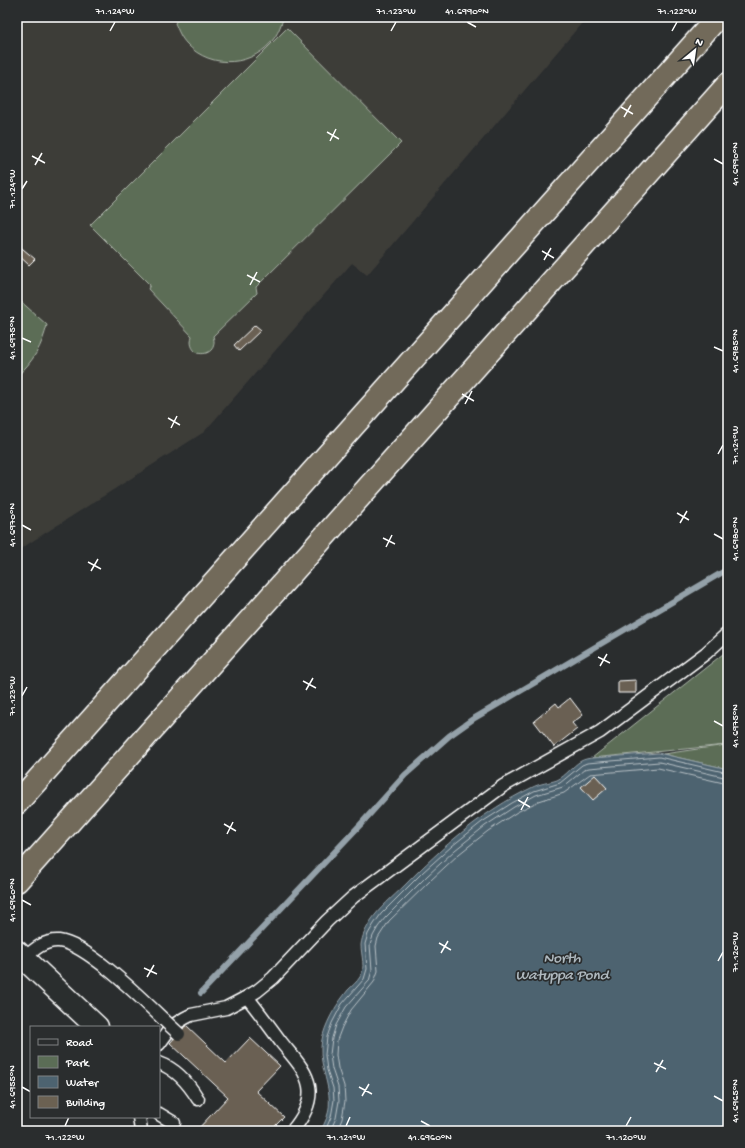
<svg xmlns="http://www.w3.org/2000/svg" width="745" height="1148" viewBox="0 0 745 1148" font-family="'Gochi Hand',sans-serif">
	<style>
		.built { fill: #3e3d39 }
		.green { fill: #5b6d56; stroke: #adb6aa }
		.water { fill: #4d6370; stroke: #94a1a9 }
		.lines { fill: none; stroke-linecap: round; stroke-linejoin: round }
		.shore { stroke: #b8c1c6; stroke-width: 1 }
		.stream { stroke: #94a1a9; stroke-width: 6 }
		.building { fill: #6b6152; stroke: #fff }
		.lane-casing { stroke: #fff; stroke-width: 15 }
		.street-casing { stroke: #fff; stroke-width: 25 }
		.highway-casing { stroke: #fff; stroke-width: 25 }
		.lane { stroke: #2a2d2e; stroke-width: 12 }
		.street { stroke: #2a2d2e; stroke-width: 22 }
		.highway { stroke: #726b5a; stroke-width: 22 }
		.lane-bridge-casing { stroke: #fff; stroke-width: 15; stroke-linecap: butt }
		.lane-bridge { stroke: #2a2d2e; stroke-width: 12 }
		.ticks { fill: none; stroke: #fff; stroke-width: 1.5 }
		.labels { text-anchor: middle; stroke-width: 3.5; stroke-linejoin: round; paint-order: stroke }
		.water-label { font-size: 15px; font-style: italic; fill: #afb9bf; stroke: #2a2d2e }
		.neatline { fill: none; stroke: #fff; stroke-width: 1.5 }
		.ticks-label { font-size: 10px; text-anchor: middle; fill: #fff }
	</style>
	<rect width="100%" height="100%" fill="#2a2d2e"/>
	<filter id="ink" filterUnits="userSpaceOnUse"><feTurbulence type="fractalNoise" baseFrequency=".025" numOctaves="2"/><feDisplacementMap in="SourceGraphic" scale="8" xChannelSelector="R" yChannelSelector="G"/><feConvolveMatrix kernelMatrix="1 2 1 2 8 2 1 2 1" color-interpolation-filters="sRGB"/></filter>
	<g filter="url(#ink)">
		<polygon class="built" points="17,17 587,17 367,275 352,263 204,432 17,551"/>
		<g class="green">
			<path d="M 179,17 L 284,17 C 281,24 279,31 275,37 C 255,67 211,70 187,44 C 181,38 178,30 175,23 Z"/>
			<path d="M 287,28 L 401,143 L 256,287 L 257,293 L 213,336 C 217,348 209,356 197,353 C 191,348 190,343 192,336 L 148,289 L 150,285 L 90,225 Z"/>
			<path d="M 17,298 L 47,325 C 42,346 33,362 17,376 Z"/>
			<polygon points="728,650 728,769 663,754 726,745 592,758"/>
		</g>
		<path class="water" d="M 658,753 L 728,769 L 728,1131 L 320,1131 C 344,1096 313,1070 323,1035 C 328,1018 337,1004 348,990 C 352,986 357,982 360,977 C 366,968 361,955 361,945 C 362,936 366,929 370,922 C 379,908 393,897 405,885 C 442,847 483,811 531,788 C 540,783 549,783 557,780 C 566,776 572,766 581,761 C 588,757 599,758 607,757 C 624,756 641,754 658,753 Z"/>
		<g class="lines">
			<g class="shore">
				<polyline points="325,1131 331,1117 334,1100 333,1088 327,1070 325,1055 327,1037 332,1023 342,1004 364,979 367,969 365,944 368,934 374,924 381,914 423,872 452,846 482,822 512,803 534,791 560,783 582,765 587,763 659,757 728,773"/>
				<polyline points="330,1131 336,1118 339,1101 338,1087 332,1069 330,1055 332,1038 336,1025 346,1007 369,981 372,970 370,945 373,936 378,927 385,918 427,876 455,850 485,826 514,807 536,795 563,787 585,769 589,768 659,762 728,778"/>
				<polyline points="337,1131 342,1119 345,1101 344,1086 338,1068 336,1055 337,1040 342,1027 351,1010 374,982 378,971 376,946 378,938 389,921 431,880 459,854 488,831 517,812 539,801 564,793 590,774 658,768 728,784"/>
			</g>
			<polyline class="stream" points="201,993 360,825 405,775 449,736 473,719 728,569"/>
		</g>
		<g class="building">
			<polygon points="17,244 35,259 29,265 17,254"/>
			<polygon points="255,325 261,330 239,351 234,345"/>
			<polygon points="636,680 636,693 618,693 618,681"/>
			<polygon points="570,698 583,715 572,723 577,729 554,747 534,721 556,703 559,707"/>
			<polygon points="595,775 607,788 593,800 581,787"/>
			<polygon points="186,1025 226,1063 250,1038 280,1066 256,1091 284,1117 270,1131 196,1131 228,1097 170,1043"/>
		</g>
		<g class="lines">
			<g class="lane-casing">
				<g id="lane">
					<path d="M 24,959 C 34,949 45,940 59,941 C 87,944 143,1000 164,1020"/>
					<path d="M 247,997 C 259,1012 270,1027 281,1042 C 291,1055 306,1069 309,1086 C 312,1103 303,1118 292,1131"/>
					<polyline points="159,1044 172,1026 185,1018 191,1015 226,1008 247,997 257,991 273,978 327,921 353,897 503,786 600,732 706,653 728,633"/>
					<path d="M 159,1063 C 176,1069 189,1084 198,1099"/>
					<polyline points="159,1114 174,1123"/>
					<polyline points="139,1117 141,1131"/>
				</g>
			</g>
			<g class="street-casing">
				<polyline id="street" points="17,952 97,1027"/>
			</g>
			<g class="highway-casing">
				<g id="highway">
					<polyline points="17,803 718,17"/>
					<polyline points="17,881 728,84"/>
				</g>
			</g>
			<use href="#lane" class="lane"/>
			<use href="#street" class="street"/>
			<use href="#highway" class="highway"/>
			<g class="lane-bridge-casing">
				<polyline id="lane-bridge" points="164,1020 179,1034"/>
			</g>
			<use href="#lane-bridge" class="lane-bridge"/>
		</g>
	</g>
	<path class="ticks" d="M 467,22 L 476,27M 110,31 L 115,22M 391,31 L 396,22M 672,31 L 677,22M 621,107 L 633,114M 624,117 L 631,105M 327,132 L 339,139M 330,141 L 336,129M 32,156 L 45,163M 714,159 L 723,164M 35,165 L 42,153M 22,189 L 27,181M 542,251 L 554,258M 544,260 L 551,248M 247,275 L 260,282M 250,285 L 257,272M 22,338 L 31,342M 714,347 L 723,351M 462,394 L 474,401M 465,404 L 472,391M 168,418 L 180,425M 171,428 L 177,416M 718,454 L 723,445M 677,513 L 689,520M 680,523 L 687,511M 22,525 L 31,530M 714,534 L 723,539M 383,538 L 395,544M 386,547 L 392,535M 88,562 L 101,569M 91,571 L 98,559M 598,657 L 610,663M 600,666 L 607,654M 303,681 L 316,688M 306,690 L 313,678M 22,696 L 27,687M 714,721 L 723,726M 518,800 L 530,807M 521,810 L 528,797M 224,824 L 236,831M 227,834 L 233,822M 22,900 L 31,905M 439,943 L 451,950M 441,953 L 448,941M 718,961 L 723,952M 144,968 L 157,974M 147,977 L 154,965M 654,1063 L 666,1069M 656,1072 L 663,1060M 22,1087 L 31,1092M 359,1087 L 372,1094M 362,1096 L 369,1084M 714,1096 L 723,1101M 421,1121 L 430,1126M 65,1126 L 69,1117M 346,1126 L 350,1117M 626,1126 L 631,1117"/>
	<g class="labels">
		<g class="water-label">
			<text x="562" y="962">North<tspan x="562" dy="17">Watuppa Pond</tspan></text>
		</g>
	</g>
	<rect width="745" height="1148" fill="none" stroke="#2a2d2e" stroke-width="44"/>
	<rect x="30" y="1026" width="130" height="92" fill="#2a2d2e" stroke="#7f8182"/>
	<rect x="38" y="1039" width="20" height="6" fill="#2a2d2e" stroke="#7f8182"/>
	<text x="66" y="1046" font-size="12" fill="#ffffff">Road</text>
	<rect x="38" y="1056" width="20" height="12" fill="#5b6d56" stroke="#7f8182"/>
	<text x="66" y="1066" font-size="12" fill="#ffffff">Park</text>
	<rect x="38" y="1076" width="20" height="12" fill="#4d6370" stroke="#7f8182"/>
	<text x="66" y="1086" font-size="12" fill="#ffffff">Water</text>
	<rect x="38" y="1096" width="20" height="12" fill="#6b6152" stroke="#7f8182"/>
	<text x="66" y="1106" font-size="12" fill="#ffffff">Building</text>
	<g transform="translate(695 50) rotate(29)" stroke="#2a2d2e" stroke-width="3" paint-order="stroke">
	<path d="M0-3L7 15L0 10L-7 15Z" fill="#ffffff"/>
	<text y="-6" font-size="11" font-weight="bold" text-anchor="middle" fill="#ffffff">N</text>
	</g>
	<rect x="22" y="22" width="701" height="1104" class="neatline"/>
	<g class="ticks-label">
		<text x="115" y="14">71.124°W</text>
		<text x="396" y="14">71.123°W</text>
		<text x="467" y="14">41.6990°N</text>
		<text x="677" y="14">71.122°W</text>
		<text transform="translate(734 164) rotate(-90)" y="4">41.6990°N</text>
		<text transform="translate(11 189) rotate(-90)" y="4">71.124°W</text>
		<text transform="translate(11 338) rotate(-90)" y="4">41.6975°N</text>
		<text transform="translate(734 351) rotate(-90)" y="4">41.6985°N</text>
		<text transform="translate(734 445) rotate(-90)" y="4">71.121°W</text>
		<text transform="translate(11 525) rotate(-90)" y="4">41.6970°N</text>
		<text transform="translate(734 539) rotate(-90)" y="4">41.6980°N</text>
		<text transform="translate(11 696) rotate(-90)" y="4">71.123°W</text>
		<text transform="translate(734 726) rotate(-90)" y="4">41.6975°N</text>
		<text transform="translate(11 900) rotate(-90)" y="4">41.6960°N</text>
		<text transform="translate(734 952) rotate(-90)" y="4">71.120°W</text>
		<text transform="translate(11 1087) rotate(-90)" y="4">41.6955°N</text>
		<text transform="translate(734 1101) rotate(-90)" y="4">41.6965°N</text>
		<text x="65" y="1140">71.122°W</text>
		<text x="346" y="1140">71.121°W</text>
		<text x="430" y="1140">41.6960°N</text>
		<text x="626" y="1140">71.120°W</text>
	</g>
</svg>
